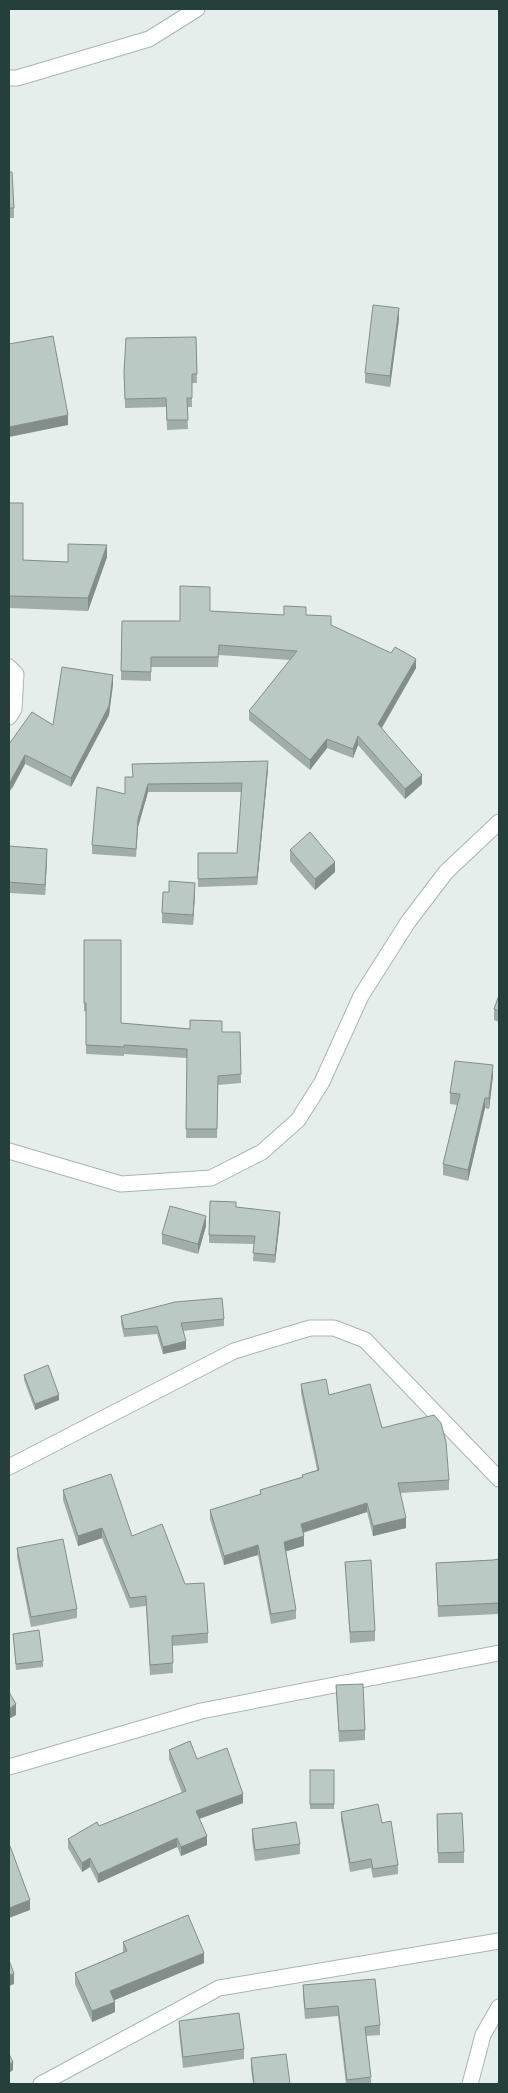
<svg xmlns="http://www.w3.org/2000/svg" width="508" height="2093" viewBox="0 0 508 2093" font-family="Inter,sans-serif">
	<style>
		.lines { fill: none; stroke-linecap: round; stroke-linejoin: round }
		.street-casing { stroke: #a8b6b2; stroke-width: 17 }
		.street { stroke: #fff; stroke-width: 15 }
		.wall { fill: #a1ada9 }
		.shaded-wall { fill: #838d89 }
		.building { fill: #bbc9c4; stroke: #838d89 }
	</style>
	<rect width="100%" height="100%" fill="#e6eeeb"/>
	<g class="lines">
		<g class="street-casing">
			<g id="street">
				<polyline points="9,78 17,78 149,39 197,9"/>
				<polyline points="9,667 16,674 14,709 9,717"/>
				<polyline points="9,1151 121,1184 211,1178 262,1152 298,1120 322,1082 361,996 408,922 446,872 499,822"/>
				<polyline points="9,1467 234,1351 310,1328 334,1328 365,1340 499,1479"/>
				<polyline points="9,1767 201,1711 499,1653"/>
				<polyline points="41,2084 219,1988 499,1941"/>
				<polyline points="470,2084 483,2035 499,2007"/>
			</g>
		</g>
		<use href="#street" class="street"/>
	</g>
	<g class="wall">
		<polygon points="9,172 14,208 14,218 9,218"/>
		<polygon points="399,319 390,387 365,383 365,373"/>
		<polygon points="196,337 197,383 192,383 192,407 187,407 188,429 167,430 166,407 125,408 124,372"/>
		<polygon points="9,503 23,560 68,562 107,557 88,611 9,608"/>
		<polygon points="210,611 284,615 306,615 331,625 416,668 382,728 422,784 405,799 358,745 353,758 327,748 310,770 249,720 249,711 290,660 219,655 218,667 151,667 151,681 121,680 122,621 180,621"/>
		<polygon points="113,684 109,715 71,787 25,764 12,789 9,744 53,725"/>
		<polygon points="268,769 257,885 198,887 198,853 237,853 242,792 148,792 138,827 136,857 92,854 92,845 125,794 132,777"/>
		<polygon points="290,850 335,872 315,890 290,861"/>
		<polygon points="9,855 47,859 45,895 9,893"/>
		<polygon points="195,893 193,925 162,923 162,913"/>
		<polygon points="84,940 121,1023 222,1032 240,1032 241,1083 218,1085 217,1138 186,1138 187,1058 124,1054 124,1056 86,1054 86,1011 84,1011"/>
		<polygon points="499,995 499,1022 494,1020 494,1009"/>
		<polygon points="493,1076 489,1109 485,1108 468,1181 443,1175 443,1164 457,1105 450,1104 450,1093"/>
		<polygon points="236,1207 280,1220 275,1263 253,1261 254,1244 209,1243 209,1235"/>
		<polygon points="206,1226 198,1254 162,1244 162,1234"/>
		<polygon points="121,1316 224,1319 224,1326 183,1331 186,1349 163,1354 157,1334 124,1337 121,1323"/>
		<polygon points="24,1375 59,1400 35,1410 24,1380"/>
		<polygon points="301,1384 329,1395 382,1428 449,1480 449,1490 400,1493 406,1528 373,1536 367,1512 303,1533 304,1546 286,1551 296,1610 296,1619 271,1624 258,1555 224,1565 210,1519 210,1510 260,1495 260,1490 302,1477 302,1475 317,1470 301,1393"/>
		<polygon points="63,1490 132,1536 185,1584 208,1633 208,1643 172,1646 173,1673 150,1675 146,1606 130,1608 102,1538 78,1546 63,1500"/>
		<polygon points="17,1548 77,1609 77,1618 31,1627 17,1557"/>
		<polygon points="499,1559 499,1614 438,1617 436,1563 493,1560"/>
		<polygon points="345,1562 375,1631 375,1641 350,1643"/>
		<polygon points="13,1634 43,1661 43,1667 16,1670"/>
		<polygon points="336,1685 365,1730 365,1740 339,1742"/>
		<polygon points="169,1750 197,1759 243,1803 199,1819 207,1845 181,1856 177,1847 98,1883 90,1867 82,1872 68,1848 68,1839 99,1826 182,1793 169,1759"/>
		<rect x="310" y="1770" width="24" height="39"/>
		<polygon points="341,1812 382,1823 398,1865 398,1874 373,1878 371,1868 350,1872 341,1820"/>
		<polygon points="437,1814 464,1852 464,1863 438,1863"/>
		<polygon points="252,1829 300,1844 300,1854 255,1861 252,1840"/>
		<polygon points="123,1942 204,1963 114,2000 115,2012 92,2022 75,1984 75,1973 123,1952"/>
		<polygon points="303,1985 380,2025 380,2035 366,2036 371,2077 371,2084 346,2084 338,2016 305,2019 303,1995"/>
		<polygon points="179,2021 244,2049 244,2059 183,2068 179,2032"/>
		<polygon points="251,2058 290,2084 253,2084 251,2069"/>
	</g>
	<g class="shaded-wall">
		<polygon points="399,308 399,319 390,387 390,376"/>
		<polygon points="68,415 68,425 9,437 9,427"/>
		<polygon points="107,545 107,557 88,611 88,598"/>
		<polygon points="416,659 416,668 378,734 378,724"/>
		<polygon points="113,675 113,684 109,715 71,787 71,778"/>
		<polygon points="358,736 358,745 353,758 353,749"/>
		<polygon points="327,739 327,748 310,770 310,760"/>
		<polygon points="25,755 25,764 9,793 9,784"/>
		<polygon points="268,761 268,769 257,885 257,877"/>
		<polygon points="422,775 422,784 405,799 405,789"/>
		<polygon points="148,784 148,792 138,827 136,857 138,819"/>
		<polygon points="47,849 47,859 45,895 45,885"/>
		<polygon points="335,862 335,872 315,890 315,879"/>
		<polygon points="195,883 195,893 193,925 193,915"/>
		<polygon points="493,1065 493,1076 489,1109 489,1098"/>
		<polygon points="485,1098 485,1108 468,1181 468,1170"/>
		<polygon points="280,1212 280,1220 275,1263 275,1255"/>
		<polygon points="206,1216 206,1226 198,1254 198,1244"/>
		<polygon points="186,1341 186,1349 163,1354 163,1347"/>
		<polygon points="59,1395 59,1400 35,1410 35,1404"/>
		<polygon points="367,1503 367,1512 301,1533 301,1524"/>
		<polygon points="406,1518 406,1528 373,1536 373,1526"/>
		<polygon points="102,1528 102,1538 78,1546 78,1536"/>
		<polygon points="304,1536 304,1546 284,1552 284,1542"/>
		<polygon points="258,1545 258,1555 224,1565 224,1556"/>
		<polygon points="16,1704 16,1715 9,1719 9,1709"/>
		<polygon points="243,1794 243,1803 196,1820 196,1811"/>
		<polygon points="207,1836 207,1845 181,1856 181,1847"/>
		<polygon points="177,1838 177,1847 98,1883 98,1874"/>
		<polygon points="90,1858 90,1867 82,1872 82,1863"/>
		<polygon points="30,1900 30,1910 9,1918 9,1908"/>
		<polygon points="204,1953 204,1963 110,2002 110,1991"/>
		<polygon points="14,1974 14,1984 9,1986 9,1975"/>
		<polygon points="115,2002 115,2012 92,2022 92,2011"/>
		<polygon points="13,2062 13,2070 9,2073 9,2064"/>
	</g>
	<g class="building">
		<polygon points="9,172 12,172 14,208 9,208"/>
		<polygon points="373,305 399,308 390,376 365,373"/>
		<polygon points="53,336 68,415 9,427 9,344"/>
		<polygon points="196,337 197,374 192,374 192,398 187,398 188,420 167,420 166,398 125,399 124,372 126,338"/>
		<polygon points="9,503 23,503 23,560 68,562 68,544 107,545 88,598 9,596"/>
		<polygon points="180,586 210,587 210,611 284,615 284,606 306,607 306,615 331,616 331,625 391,653 395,647 416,659 378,724 422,775 405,789 358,736 353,749 327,739 310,760 249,711 297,651 219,645 218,657 151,657 151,672 121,671 122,621 180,621"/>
		<polygon points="62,667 113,675 109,706 71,778 25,755 9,784 9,744 32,712 53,725"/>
		<polygon points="268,761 257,877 198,879 198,853 237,853 242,783 148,784 138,819 136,849 92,845 97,787 125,794 125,777 133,777 132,764"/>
		<polygon points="310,832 335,862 315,879 290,850"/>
		<polygon points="9,846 47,849 45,885 9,882"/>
		<polygon points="169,881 195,883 193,915 162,913 163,892 169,892"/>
		<polygon points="84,940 121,940 121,1023 190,1029 190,1020 222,1021 222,1032 240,1032 241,1074 218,1076 217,1129 186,1129 187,1049 124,1045 124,1047 86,1045 86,1003 84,1003"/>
		<polygon points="499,995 499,1011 494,1009"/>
		<polygon points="455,1061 493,1065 489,1098 485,1098 468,1170 443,1164 460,1094 450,1093"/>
		<polygon points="210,1201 236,1202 236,1207 280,1212 275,1255 253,1253 255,1236 209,1235"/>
		<polygon points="170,1206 206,1216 198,1244 162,1234"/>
		<polygon points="222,1298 224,1319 181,1323 186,1341 163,1347 157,1326 124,1329 121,1316 175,1302"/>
		<polygon points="48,1365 59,1395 35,1404 24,1375"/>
		<polygon points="326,1379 329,1395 370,1384 382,1428 434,1415 441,1423 446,1442 449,1480 398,1483 406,1518 373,1526 367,1503 301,1524 304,1536 284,1542 296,1610 271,1614 258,1545 224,1556 210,1510 261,1494 260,1490 303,1477 302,1475 319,1470 301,1384"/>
		<polygon points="111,1474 132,1536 162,1524 185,1584 204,1583 208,1633 172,1636 173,1663 150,1665 146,1596 130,1598 102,1528 78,1536 63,1490"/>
		<polygon points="63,1539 77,1609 31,1617 17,1548"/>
		<polygon points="499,1559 499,1603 438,1606 436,1563 493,1560"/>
		<polygon points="371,1560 375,1631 350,1632 345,1562"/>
		<polygon points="39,1630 43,1661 16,1664 13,1634"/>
		<polygon points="363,1684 365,1730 339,1731 336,1685"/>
		<polygon points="9,1692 16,1704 9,1709"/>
		<polygon points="190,1741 197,1759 227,1748 243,1794 196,1811 207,1836 181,1847 177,1838 98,1874 90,1858 82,1863 68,1839 97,1822 99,1826 186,1791 169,1750"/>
		<rect x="310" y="1770" width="24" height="34"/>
		<polygon points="378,1804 382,1823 391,1821 398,1865 373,1869 371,1859 350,1863 341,1812"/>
		<polygon points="462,1813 464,1852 438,1853 437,1814"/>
		<polygon points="296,1822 300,1844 255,1850 252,1829"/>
		<polygon points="9,1846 10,1846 30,1900 9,1908"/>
		<polygon points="188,1915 204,1953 110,1991 115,2002 92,2011 75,1973 127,1951 123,1942"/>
		<polygon points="9,1960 14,1974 9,1975"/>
		<polygon points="375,1979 380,2025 365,2027 371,2077 347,2080 338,2006 305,2009 303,1985"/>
		<polygon points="239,2013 244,2049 183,2057 179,2021"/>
		<polygon points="9,2054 13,2062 9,2064"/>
		<polygon points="286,2054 290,2084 254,2084 251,2058"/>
	</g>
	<rect width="508" height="2093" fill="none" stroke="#25403a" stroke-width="20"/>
</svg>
